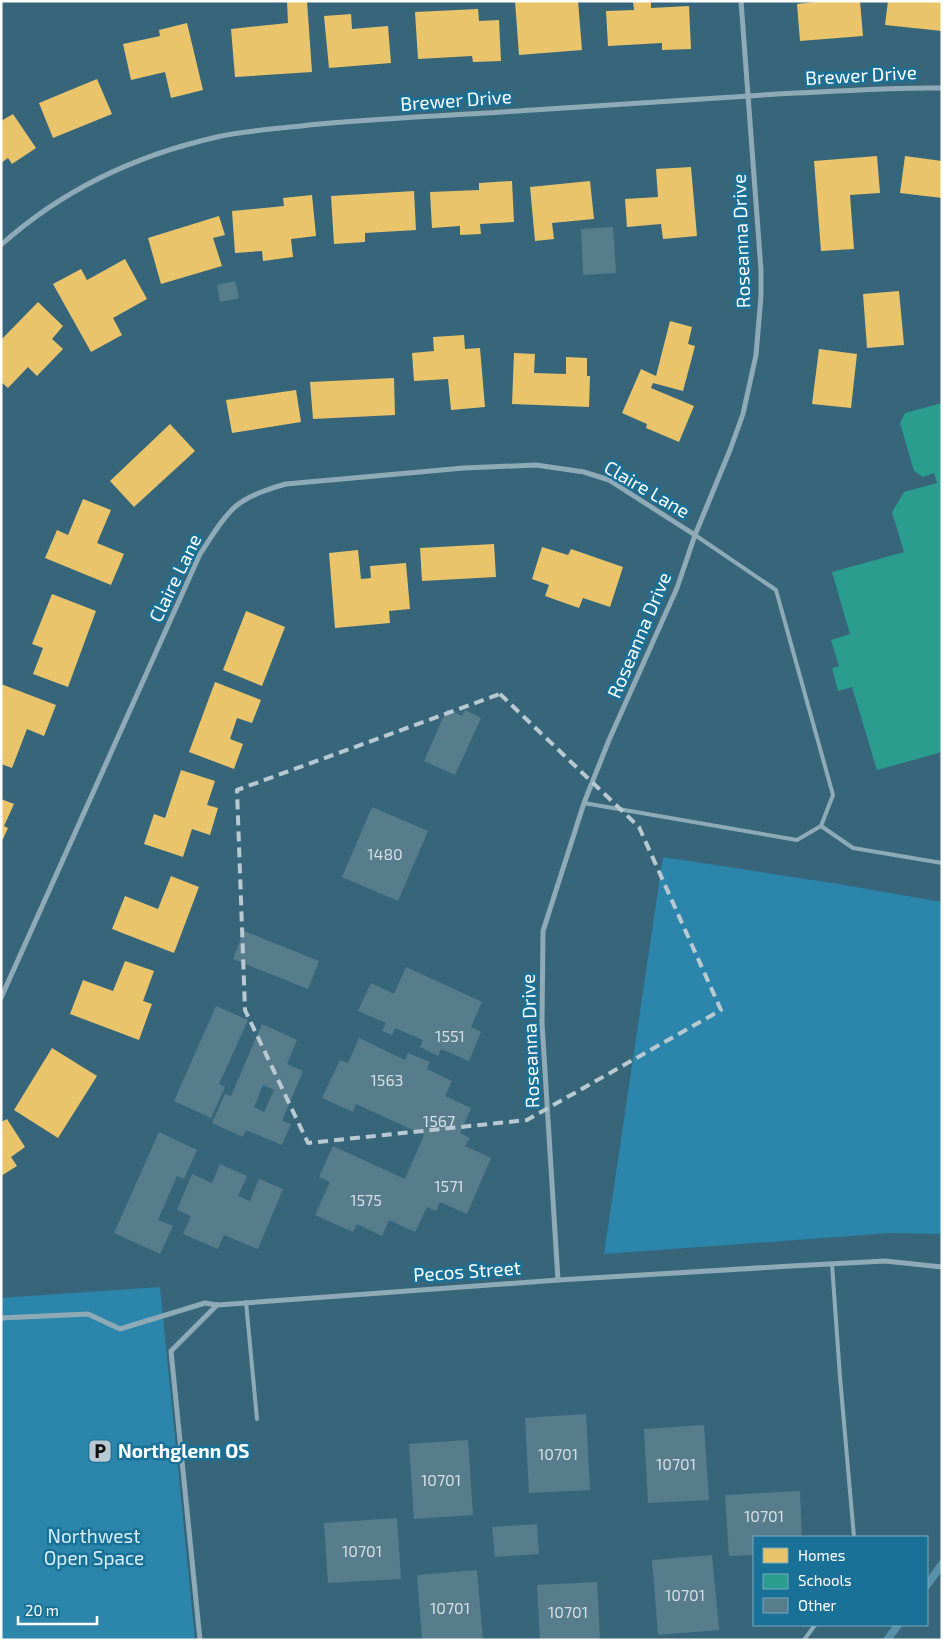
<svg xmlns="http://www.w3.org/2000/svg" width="943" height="1641" viewBox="0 0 943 1641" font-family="'Exo 2',sans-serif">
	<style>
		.green { fill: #2c86ac }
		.homes { fill: #e9c46a }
		.schools { fill: #2a9d8f }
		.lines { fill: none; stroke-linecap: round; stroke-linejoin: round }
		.stream { stroke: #5990a9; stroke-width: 8 }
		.building { fill: #577d8d; fill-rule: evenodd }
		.service { stroke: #8eaab6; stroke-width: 4 }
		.minor { stroke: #8eaab6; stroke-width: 5 }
		.marked { fill: none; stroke: #b9c9d1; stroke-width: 4; stroke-dasharray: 10 6; stroke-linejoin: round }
		.labels { text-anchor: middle; stroke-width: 5; stroke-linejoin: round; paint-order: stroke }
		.number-label { font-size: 16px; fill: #d5dee2 }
		.street-label { font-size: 19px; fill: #fff; stroke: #1a7198 }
		.poi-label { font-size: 19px; font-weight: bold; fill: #fff; stroke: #1a7198; text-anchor: start }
		.park-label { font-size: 19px; fill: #d6f0fb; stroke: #1a7198 }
	</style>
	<rect width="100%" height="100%" fill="#37667b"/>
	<g class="green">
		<polygon points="663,857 838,884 942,902 942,1234 890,1233 604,1254"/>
		<polygon points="160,1287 195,1640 1,1640 1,1298"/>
	</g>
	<g class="homes">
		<polygon points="287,1 307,1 312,72 235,77 231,29 288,23"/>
		<polygon points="515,1 578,1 582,50 519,55"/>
		<polygon points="633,1 651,1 651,8 689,6 691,49 662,50 662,43 608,46 606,11 634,10"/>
		<polygon points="824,1 860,1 863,36 800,41 797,4"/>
		<polygon points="888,1 942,1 942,31 885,25"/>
		<polygon points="478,9 479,21 499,20 501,61 473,62 472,56 418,59 415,12"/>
		<polygon points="351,14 352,29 388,26 391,63 329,68 324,16"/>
		<polygon points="187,23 203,90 171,98 165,72 131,80 123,44 160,36 159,30"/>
		<polygon points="97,79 112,114 53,138 39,103"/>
		<polygon points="13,114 36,148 12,164 8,158 1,163 1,121"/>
		<polygon points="877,156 880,193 850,195 854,249 821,251 814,161"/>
		<polygon points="905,156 942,161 942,198 900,193"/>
		<polygon points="691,167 697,236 663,239 661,224 627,227 625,199 658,197 656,169"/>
		<polygon points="512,181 514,222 480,224 481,234 460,235 460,226 432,228 430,192 479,190 479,183"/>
		<polygon points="590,181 594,219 552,223 554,239 535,241 530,187"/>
		<polygon points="414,191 416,230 365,233 365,242 334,244 331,196"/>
		<polygon points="312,195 316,236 291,239 293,257 263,261 262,251 235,253 232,211 284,206 283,198"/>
		<polygon points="219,216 225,235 213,238 222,266 161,284 148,238"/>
		<polygon points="125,259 147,299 113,318 122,335 91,352 53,284 81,269 87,280"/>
		<polygon points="899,291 904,345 867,348 863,294"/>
		<polygon points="38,302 63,326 52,339 63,349 37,376 28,367 8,388 1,382 1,340"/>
		<polygon points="670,321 692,327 688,344 695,346 683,391 653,383 651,388 694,406 679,442 646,428 647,424 622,413 641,369 656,376"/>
		<polygon points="464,335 465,349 480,348 485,407 451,410 448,379 414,381 412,353 434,351 433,337"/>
		<polygon points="819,349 857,354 851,408 812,404"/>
		<polygon points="514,353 535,354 534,373 566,374 566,357 587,358 587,376 590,376 589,407 512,404"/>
		<polygon points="394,378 395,415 313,419 310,382"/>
		<polygon points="296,390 301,422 232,433 226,400"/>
		<polygon points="170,424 195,451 134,507 110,481"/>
		<polygon points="83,499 111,510 97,543 124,554 111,585 45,558 57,530 68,535"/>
		<polygon points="494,544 496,577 422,581 420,548"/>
		<polygon points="542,547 568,555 571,549 623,567 610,607 583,598 579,608 545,596 549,585 532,579"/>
		<polygon points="358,550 361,579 371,578 370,566 406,563 410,609 389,611 390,623 335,628 329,553"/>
		<polygon points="52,594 96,611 68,687 33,674 43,648 32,644"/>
		<polygon points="246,611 285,627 262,686 223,670"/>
		<polygon points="215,682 261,700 252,723 237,718 230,739 243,744 234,769 189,752"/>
		<polygon points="1,684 56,705 44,736 27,729 12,768 1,764"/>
		<polygon points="181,770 215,781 207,805 218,808 210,835 192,829 183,857 144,844 154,814 165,818"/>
		<polygon points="1,799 14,804 4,826 8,828 1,843"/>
		<polygon points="171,876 199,887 174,953 112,929 125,896 158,909"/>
		<polygon points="125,961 154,971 143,1001 152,1004 139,1040 70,1014 83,980 113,991"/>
		<polygon points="52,1048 97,1076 58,1138 14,1110"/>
		<polygon points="7,1119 25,1147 11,1157 17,1166 1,1176 1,1122"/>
	</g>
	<polygon class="schools" points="942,403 942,752 877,770 852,687 838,691 832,668 839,666 831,640 850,634 832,572 904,552 892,512 904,492 937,483 934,473 923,477 914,471 900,423 905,413"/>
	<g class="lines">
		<g class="stream">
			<polyline points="927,1585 942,1564"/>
			<polyline points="887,1640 898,1625"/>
		</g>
	</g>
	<g class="building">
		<polygon points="613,227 616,273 583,275 581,229"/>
		<polygon points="235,281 239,298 220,302 217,285"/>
		<polygon points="447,709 462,716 465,710 481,718 455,775 424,761"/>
		<polygon points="372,807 428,831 398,901 342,877"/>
		<polygon points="244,931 319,961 308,989 233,959"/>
		<polygon points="406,967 482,1002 471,1027 481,1032 469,1061 441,1049 438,1056 420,1047 423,1040 395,1028 392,1035 382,1031 386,1023 358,1011 371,983 394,994"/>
		<polygon points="216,1006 248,1020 219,1084 225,1087 211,1118 174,1101"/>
		<path d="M 262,1024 L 297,1040 L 287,1064 L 303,1071 L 282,1121 L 291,1124 L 282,1145 L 246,1130 L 243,1137 L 212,1123 L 225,1094 L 231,1096 ZM 263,1085 L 274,1090 L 264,1112 L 254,1107 Z"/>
		<polygon points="359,1038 405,1060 408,1053 430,1062 427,1069 452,1081 445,1096 471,1108 460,1133 470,1138 465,1146 491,1158 467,1214 440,1202 436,1211 427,1207 415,1232 389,1220 382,1236 357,1224 353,1232 315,1215 330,1182 319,1177 333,1146 405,1179 424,1135 356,1104 353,1112 322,1098 340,1060 348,1063"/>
		<polygon points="159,1132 197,1150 184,1179 177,1176 158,1220 173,1226 160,1254 114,1233"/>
		<polygon points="220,1164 247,1176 238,1196 250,1201 259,1179 283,1189 258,1249 224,1235 218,1249 183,1234 191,1216 177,1210 192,1174 212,1183"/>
		<polygon points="586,1414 590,1490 529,1493 525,1418"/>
		<polygon points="704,1425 709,1500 648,1503 644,1429"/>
		<polygon points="468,1440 473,1515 414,1519 409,1444"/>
		<polygon points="800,1491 802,1537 754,1537 754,1555 729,1556 725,1495"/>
		<polygon points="397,1518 401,1579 328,1583 324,1523"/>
		<polygon points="537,1524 539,1554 495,1557 492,1527"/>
		<polygon points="712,1555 719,1630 658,1635 652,1560"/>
		<polygon points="477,1570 483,1640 422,1640 417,1575"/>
		<polygon points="597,1582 600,1640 540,1640 537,1585"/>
	</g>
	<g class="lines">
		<g class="service">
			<polyline points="584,803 797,840 821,826 833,795 776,590 695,535"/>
			<polyline points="821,826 853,848 942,863"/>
			<polyline points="832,1264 840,1377 854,1537"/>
			<polyline points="246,1302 257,1419"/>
			<polyline points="804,1640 815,1625"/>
		</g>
		<g class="minor">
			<path d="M 1,245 C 62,190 137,155 217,137 C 247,130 278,129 309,125 C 383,118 458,115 533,110 C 620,104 708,98 796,93 C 844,91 893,87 942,88"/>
			<path d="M 1,998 L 200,554 C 211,538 221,519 236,506 C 248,496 270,488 286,484 L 464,468 L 536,465 L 584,472 L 609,480 L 695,535"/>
			<polyline points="558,1280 542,1023 543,931 584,803 609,740 677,588 695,535 730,450 743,414 756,355 761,296 761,270 741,1"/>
			<polyline points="1,1318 88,1314 120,1329 205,1303 217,1305 558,1280 791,1266 885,1261 942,1267"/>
			<polyline points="200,1640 171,1351 217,1305"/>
		</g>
	</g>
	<path class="marked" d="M 500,694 L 639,827 L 721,1010 L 527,1120 L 308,1143 L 245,1010 L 237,790 Z"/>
	<defs>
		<g id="parking-square" transform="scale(1.25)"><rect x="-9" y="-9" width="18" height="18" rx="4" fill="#b9c9d1" stroke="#1a7198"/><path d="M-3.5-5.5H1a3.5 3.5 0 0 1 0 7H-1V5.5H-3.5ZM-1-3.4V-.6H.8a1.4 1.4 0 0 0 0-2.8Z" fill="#111"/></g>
	</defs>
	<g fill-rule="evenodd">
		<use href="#parking-square" x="100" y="1451"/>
	</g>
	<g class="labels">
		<g class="number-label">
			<text x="385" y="860">1480</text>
			<text x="450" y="1042">1551</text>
			<text x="387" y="1086">1563</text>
			<text x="439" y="1127">1567</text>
			<text x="449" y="1192">1571</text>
			<text x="366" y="1206">1575</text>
			<text x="558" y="1460">10701</text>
			<text x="676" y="1470">10701</text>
			<text x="441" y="1486">10701</text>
			<text x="764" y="1522">10701</text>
			<text x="362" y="1557">10701</text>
			<text x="685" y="1601">10701</text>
			<text x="450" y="1614">10701</text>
			<text x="568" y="1618">10701</text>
		</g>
		<g class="street-label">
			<text transform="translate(861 75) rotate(-3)" y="7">Brewer Drive</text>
			<text transform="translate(456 100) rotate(-4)" y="7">Brewer Drive</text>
			<text transform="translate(741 241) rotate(-92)" y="7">Roseanna Drive</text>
			<text transform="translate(647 489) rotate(30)" y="7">Claire Lane</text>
			<text transform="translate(175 578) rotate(-64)" y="7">Claire Lane</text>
			<text transform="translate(639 635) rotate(-67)" y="7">Roseanna Drive</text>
			<text transform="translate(530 1041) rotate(-92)" y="7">Roseanna Drive</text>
			<text transform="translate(467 1271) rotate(-4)" y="7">Pecos Street</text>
		</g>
		<g class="poi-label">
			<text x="118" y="1458">Northglenn OS</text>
		</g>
		<g class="park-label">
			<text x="94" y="1543">Northwest<tspan x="94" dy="22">Open Space</tspan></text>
		</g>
	</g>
	<rect width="943" height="1641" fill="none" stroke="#ffffff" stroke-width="5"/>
	<rect x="753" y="1536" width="175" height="90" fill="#1a7198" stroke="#76aac1"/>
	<rect x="763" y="1548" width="25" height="15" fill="#e9c46a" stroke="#76aac1"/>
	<text x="798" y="1561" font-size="15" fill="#ffffff">Homes</text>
	<rect x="763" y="1574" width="25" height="15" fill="#2a9d8f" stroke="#76aac1"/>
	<text x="798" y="1586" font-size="15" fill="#ffffff">Schools</text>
	<rect x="763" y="1598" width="25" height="15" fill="#577d8d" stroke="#76aac1"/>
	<text x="798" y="1611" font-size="15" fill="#ffffff">Other</text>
	<path d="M18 1616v8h79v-8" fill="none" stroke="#ffffff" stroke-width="2.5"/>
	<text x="25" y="1616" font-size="15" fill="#ffffff" stroke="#1a7198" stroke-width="4" paint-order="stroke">20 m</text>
</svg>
